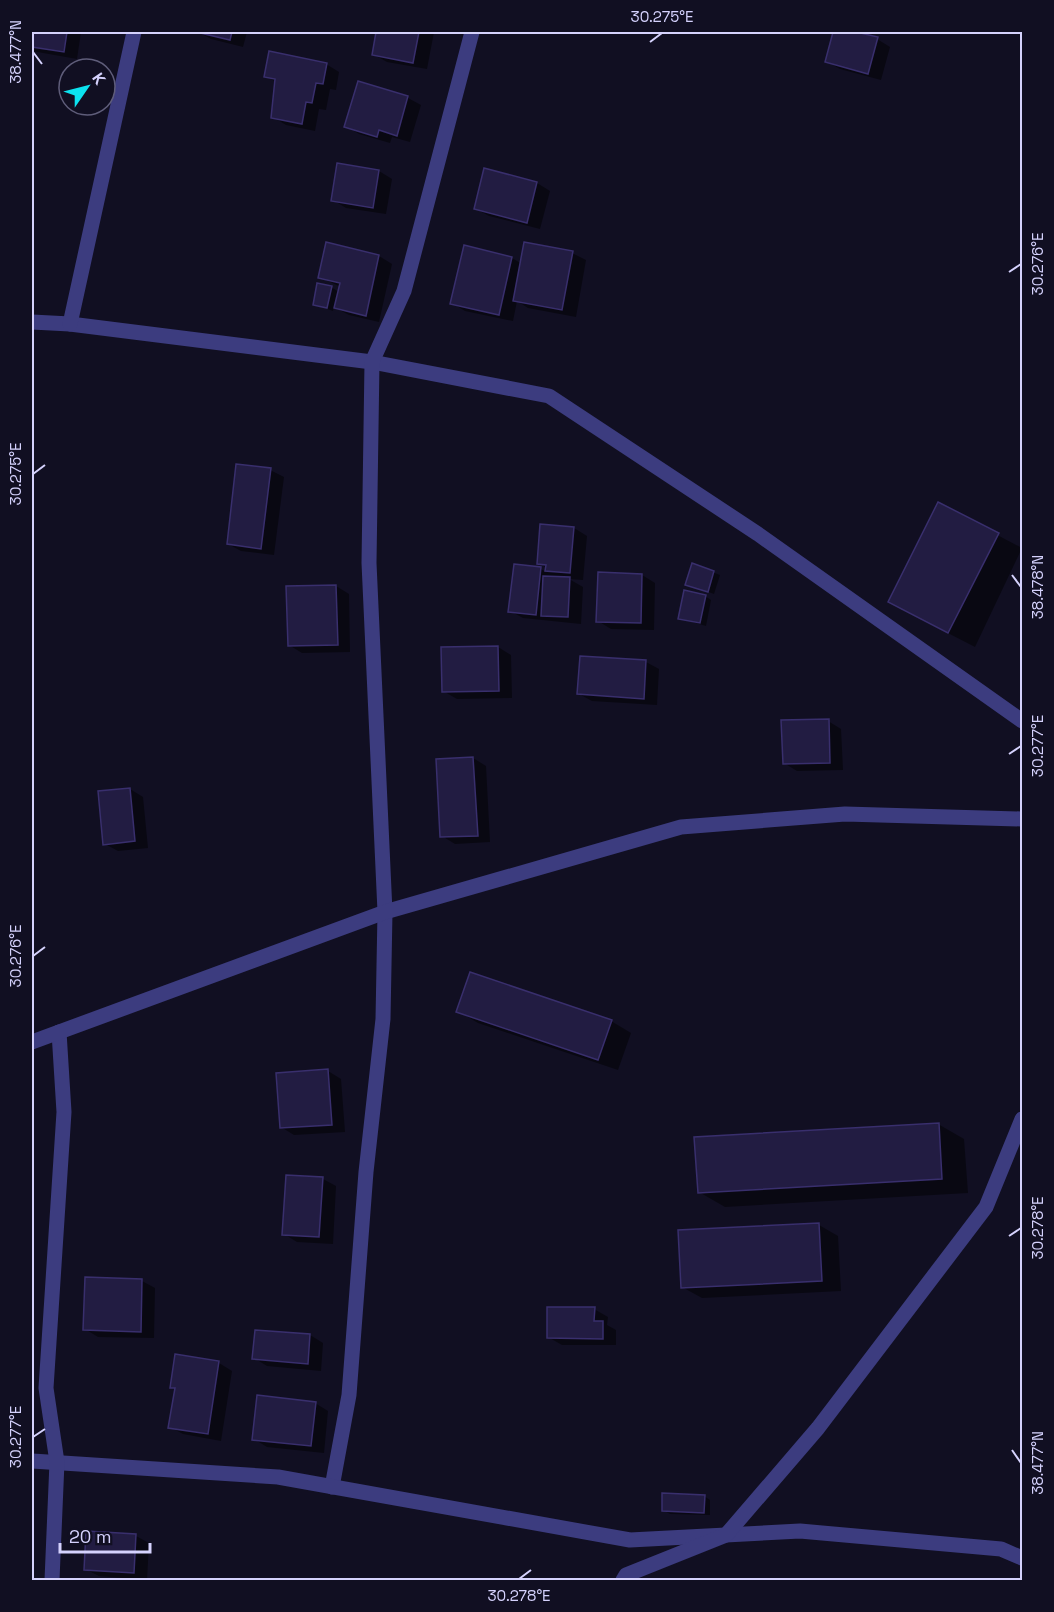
<svg xmlns="http://www.w3.org/2000/svg" width="1054" height="1612" viewBox="0 0 1054 1612" font-family="'Space Grotesk',sans-serif">
	<style>
		.shadow { fill: #0007 }
		.building { fill: #221c42; stroke: #392f6d; stroke-width: 1.5 }
		.lines { fill: none; stroke-linecap: round; stroke-linejoin: round }
		.service { stroke: #3c3c7f; stroke-width: 15 }
		.minor { stroke: #3c3c7f; stroke-width: 15 }
		.tertiary { stroke: #3c3c7f; stroke-width: 15 }
		.ticks { fill: none; stroke: #d5d2fd; stroke-width: 2 }
		.neatline { fill: none; stroke: #d5d2fd; stroke-width: 2 }
		.ticks-label { font-size: 15px; text-anchor: middle; fill: #d5d2fd }
	</style>
	<rect width="100%" height="100%" fill="#110f22"/>
	<g class="shadow">
		<polygon points="32,32 81,32 77,59 32,51"/>
		<polygon points="198,32 247,32 243,47 211,39"/>
		<polygon points="378,32 434,32 427,69 387,62 373,54"/>
		<polygon points="834,32 850,32 877,39 890,47 881,80 840,69 826,61"/>
		<polygon points="326,64 339,72 336,90 330,89 326,110 319,109 315,131 286,125 273,117 276,82 266,76"/>
		<polygon points="359,83 408,98 421,105 410,142 392,137 390,143 359,134 346,126"/>
		<polygon points="485,170 537,183 550,191 540,229 489,216 476,209"/>
		<polygon points="379,171 392,179 386,214 346,208 333,200"/>
		<polygon points="327,244 379,256 392,264 379,322 349,315 334,307 333,311 314,304 331,287 339,292 341,287 319,277"/>
		<polygon points="465,247 512,258 522,264 572,253 586,260 576,317 528,308 517,301 513,321 465,311 452,303"/>
		<polygon points="270,470 284,477 274,555 241,551 228,544"/>
		<polygon points="939,504 1022,548 975,647 915,616"/>
		<polygon points="574,528 587,536 583,580 569,579 583,587 581,624 523,618 510,611 541,569 546,572 547,568 539,563"/>
		<polygon points="693,565 720,575 714,594 687,584"/>
		<polygon points="599,573 642,575 655,583 654,630 611,629 598,621"/>
		<polygon points="336,586 349,594 350,652 302,653 289,645"/>
		<polygon points="705,596 711,600 706,626 679,618"/>
		<polygon points="498,647 511,655 512,698 457,699 443,691 443,648"/>
		<polygon points="646,662 659,669 657,705 592,701 579,694"/>
		<polygon points="828,721 841,729 843,770 797,771 784,763"/>
		<polygon points="473,758 486,766 490,842 455,844 442,836"/>
		<polygon points="130,789 143,797 148,848 118,851 105,844"/>
		<polygon points="458,1011 611,1021 631,1033 618,1070 478,1023"/>
		<polygon points="328,1071 341,1079 345,1132 294,1135 281,1127"/>
		<polygon points="938,1124 964,1139 968,1193 725,1207 699,1192"/>
		<polygon points="288,1177 323,1179 336,1186 333,1244 297,1242 284,1234"/>
		<polygon points="819,1225 838,1236 841,1291 702,1298 682,1287"/>
		<polygon points="142,1281 155,1288 154,1338 98,1337 85,1329"/>
		<polygon points="594,1309 608,1317 607,1325 616,1330 616,1345 562,1345 548,1337"/>
		<polygon points="256,1331 310,1335 323,1343 321,1371 267,1366 254,1358"/>
		<polygon points="176,1356 219,1363 232,1371 221,1441 183,1434 170,1427 176,1389 171,1387"/>
		<polygon points="315,1403 328,1411 324,1453 267,1447 254,1439"/>
		<polygon points="704,1496 710,1500 710,1515 670,1514 663,1510"/>
		<polygon points="136,1536 149,1543 147,1580 99,1576 85,1569"/>
	</g>
	<g class="building">
		<polygon points="32,32 67,32 64,52 32,47"/>
		<polygon points="196,32 232,32 230,40"/>
		<polygon points="376,32 419,32 413,63 372,55"/>
		<polygon points="833,32 856,32 878,37 868,74 825,62"/>
		<polygon points="269,51 327,63 323,84 316,83 312,103 306,102 302,124 271,118 275,79 264,77"/>
		<polygon points="358,81 408,96 397,136 379,130 377,137 344,127"/>
		<polygon points="337,163 379,170 373,208 331,201"/>
		<polygon points="484,168 537,182 527,223 474,209"/>
		<polygon points="326,242 379,255 366,316 334,308 340,283 318,278"/>
		<polygon points="524,242 573,251 562,310 513,301"/>
		<polygon points="464,245 512,257 499,315 450,304"/>
		<polygon points="317,283 332,286 327,308 313,305"/>
		<polygon points="236,464 271,468 261,549 227,544"/>
		<polygon points="938,502 999,533 948,633 888,602"/>
		<polygon points="540,524 574,527 570,573 545,571 546,565 537,564"/>
		<polygon points="692,563 714,571 708,592 685,585"/>
		<polygon points="514,564 541,567 536,615 508,612"/>
		<polygon points="598,572 642,574 641,623 596,622"/>
		<polygon points="543,576 570,577 568,617 541,616"/>
		<polygon points="336,585 338,645 288,646 286,586"/>
		<polygon points="684,590 706,595 700,623 678,619"/>
		<polygon points="498,646 499,691 442,692 441,647"/>
		<polygon points="580,656 646,660 644,699 577,694"/>
		<polygon points="829,719 830,763 783,764 781,720"/>
		<polygon points="473,757 478,836 440,837 436,759"/>
		<polygon points="130,788 135,841 103,845 98,791"/>
		<polygon points="470,972 612,1020 598,1060 456,1012"/>
		<polygon points="328,1069 332,1125 280,1128 276,1073"/>
		<polygon points="939,1123 942,1179 698,1193 694,1137"/>
		<polygon points="286,1175 323,1177 319,1237 282,1235"/>
		<polygon points="819,1223 822,1281 681,1288 678,1230"/>
		<polygon points="85,1277 142,1279 141,1332 83,1330"/>
		<polygon points="547,1307 595,1307 594,1321 603,1321 603,1339 547,1338"/>
		<polygon points="255,1330 310,1334 308,1364 252,1359"/>
		<polygon points="175,1354 219,1361 208,1434 168,1428 175,1388 170,1388"/>
		<polygon points="257,1395 316,1402 311,1446 252,1440"/>
		<polygon points="662,1493 705,1495 704,1513 662,1511"/>
		<polygon points="86,1531 136,1534 134,1573 84,1570"/>
	</g>
	<g class="lines">
		<polyline class="service" points="332,1487 349,1395 366,1172 383,1019 385,912"/>
		<g class="minor">
			<polyline points="32,322 70,324 372,362 549,396 758,534 1022,721"/>
			<polyline points="70,324 134,32"/>
			<polyline points="385,912 369,563 372,362 404,291 472,32"/>
			<polyline points="32,1461 278,1477 630,1540 800,1531 1001,1549 1022,1558"/>
			<polyline points="52,1580 57,1462 46,1388 64,1112 59,1032"/>
			<polyline points="623,1580 626,1575 726,1535 818,1428 986,1207 1022,1119"/>
		</g>
		<polyline class="tertiary" points="32,1042 385,912 681,827 845,814 1022,819"/>
	</g>
	<path class="ticks" d="M 650,42 L 662,33M 33,52 L 42,64M 1009,272 L 1021,264M 33,474 L 45,465M 1012,575 L 1021,587M 1009,754 L 1021,746M 33,956 L 45,947M 1009,1236 L 1021,1228M 33,1437 L 45,1429M 1012,1450 L 1021,1463M 519,1579 L 531,1570"/>
	<rect width="1054" height="1612" fill="none" stroke="#110f22" stroke-width="66"/>
	<g transform="translate(87 87) rotate(55)"><circle r="28" fill="#110f22" stroke="#5f5d7a" stroke-width="1.5"/>
	<path d="M0-4.5L10 22L0 15L-10 22Z" fill="#0ce2ef"/>
	<text y="-9" font-size="16" font-weight="bold" text-anchor="middle" fill="#d5d2fd">K</text>
	</g>
	<path d="M60 1543v9h90v-9" fill="none" stroke="#d5d2fd" stroke-width="3"/>
	<text x="69" y="1543" font-size="18" fill="#d5d2fd" stroke="#110f22" stroke-width="4.5" paint-order="stroke">20 m</text>
	<rect x="33" y="33" width="988" height="1546" class="neatline"/>
	<g class="ticks-label">
		<text x="662" y="22">30.275°E</text>
		<text transform="translate(16 52) rotate(-90)" y="5">38.477°N</text>
		<text transform="translate(1038 264) rotate(-90)" y="5">30.276°E</text>
		<text transform="translate(16 474) rotate(-90)" y="5">30.275°E</text>
		<text transform="translate(1038 587) rotate(-90)" y="5">38.478°N</text>
		<text transform="translate(1038 746) rotate(-90)" y="5">30.277°E</text>
		<text transform="translate(16 956) rotate(-90)" y="5">30.276°E</text>
		<text transform="translate(1038 1228) rotate(-90)" y="5">30.278°E</text>
		<text transform="translate(16 1437) rotate(-90)" y="5">30.277°E</text>
		<text transform="translate(1038 1463) rotate(-90)" y="5">38.477°N</text>
		<text x="519" y="1601">30.278°E</text>
	</g>
</svg>
